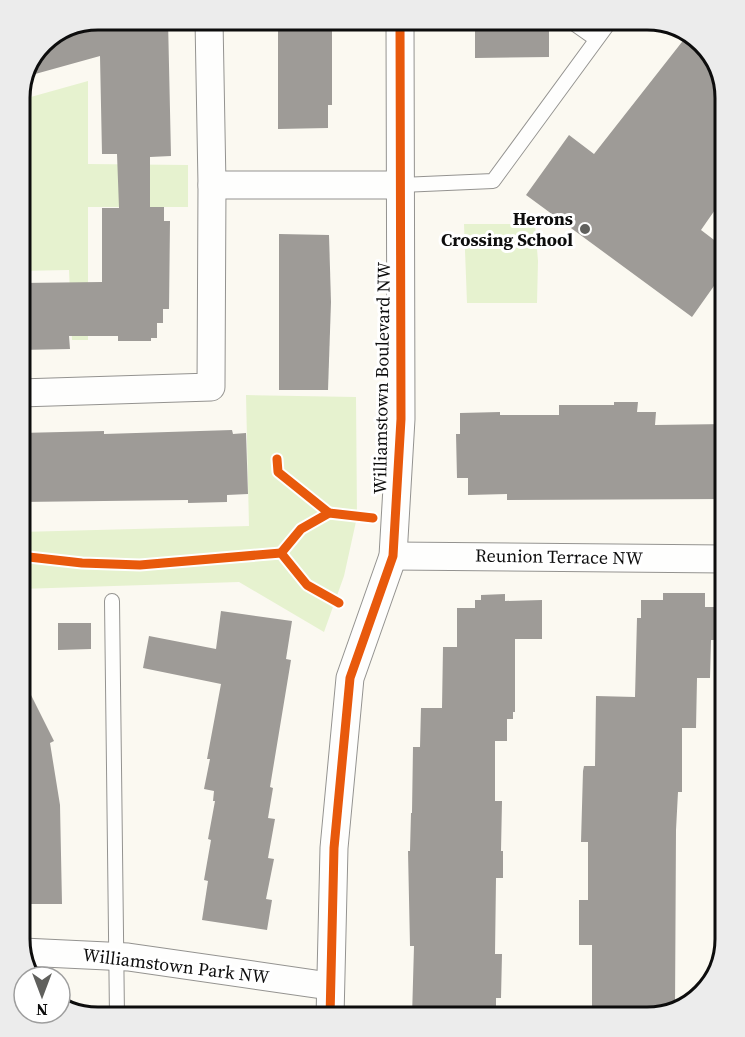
<svg xmlns="http://www.w3.org/2000/svg" width="745" height="1037" viewBox="0 0 745 1037" font-family="'Source Serif 4',serif">
	<style>
		.green { fill: #e6f2cf }
		.building { fill: #9e9b97 }
		.lines { fill: none; stroke-linecap: round; stroke-linejoin: round }
		.service-casing { stroke: #949390; stroke-width: 16 }
		.minor-casing { stroke: #949390; stroke-width: 29 }
		.service { stroke: #fefefd; stroke-width: 14 }
		.minor { stroke: #fefefd; stroke-width: 27 }
		.cycleway-casing { stroke: #fff; stroke-width: 13 }
		.cycleway { stroke: #e8590c; stroke-width: 9 }
		.poi-dot { fill: #60605d; stroke: #fff; stroke-width: 2 }
		.labels { text-anchor: middle; stroke-width: 6; stroke-linejoin: round; paint-order: stroke }
		.poi-label { font-size: 18px; font-weight: bold; fill: #0d0d0d; stroke: #fff; text-anchor: end }
		.street-label { font-size: 18px; fill: #0d0d0d; stroke: #fff }
		.rim { fill: none; stroke: #0d0d0d; stroke-width: 3 }
	</style>
	<rect width="100%" height="100%" fill="#fbf9f1"/>
	<g class="green">
		<polygon points="88,81 88,164 188,165 188,207 88,207 88,340 72,340 69,270 20,271 20,100"/>
		<polygon points="464,224 535,224 538,261 537,303 467,303"/>
		<polygon points="246,395 356,397 357,517 344,576 324,632 239,582 20,589 20,532 249,526"/>
	</g>
	<g class="building">
		<polygon points="99,20 168,20 171,156 150,157 150,207 164,207 164,221 170,221 169,309 163,309 163,323 157,323 157,338 151,338 151,341 118,341 118,336 69,336 70,349 20,350 20,283 102,282 102,208 119,208 117,154 102,154 100,56 28,76 46,39"/>
		<polygon points="278,20 332,20 332,105 328,105 328,128 278,129"/>
		<polygon points="475,25 549,25 549,57 475,58"/>
		<polygon points="689,33 715,59 726,99 726,194 701,230 726,249 726,269 692,317 526,195 569,135 594,154"/>
		<polygon points="279,234 329,235 331,302 328,390 279,390"/>
		<polygon points="614,402 638,402 637,412 656,412 655,425 726,424 725,499 507,500 507,494 468,495 468,478 457,478 456,434 460,434 460,413 500,412 500,415 559,415 559,405 614,405"/>
		<polygon points="232,430 233,434 246,433 248,494 227,495 227,502 188,503 188,500 20,502 20,433 104,431 104,434"/>
		<polygon points="663,593 705,593 705,607 725,607 725,640 711,640 710,678 697,678 696,728 682,728 682,792 678,792 676,830 675,1010 647,1017 592,1017 592,945 579,945 579,900 588,900 588,842 581,842 583,771 584,766 595,766 596,696 635,697 637,618 641,618 641,600 663,600"/>
		<polygon points="505,594 505,601 542,600 542,639 515,639 515,712 513,712 513,719 507,719 507,741 495,741 495,801 502,801 501,851 503,851 503,878 496,878 495,954 502,954 501,998 496,998 496,1017 412,1017 414,946 410,946 408,851 410,851 411,813 412,813 413,747 420,747 421,708 442,708 443,647 457,647 457,608 475,608 475,600 481,600 481,595"/>
		<polygon points="221,611 292,621 286,659 291,660 270,787 273,788 268,818 275,819 268,858 274,859 266,899 272,900 267,930 202,920 208,881 204,880 211,840 208,839 215,801 213,801 214,791 204,789 210,759 207,759 221,684 143,668 149,636 216,649"/>
		<polygon points="58,623 91,623 91,649 58,650"/>
		<polygon points="20,673 54,741 50,743 60,805 62,904 20,904"/>
	</g>
	<g class="lines">
		<g class="service-casing">
			<g id="service">
				<polyline points="569,20 596,39"/>
				<polyline points="401,185 493,181 611,20"/>
				<polyline points="112,601 117,1017"/>
			</g>
		</g>
		<g class="minor-casing">
			<g id="minor">
				<polyline points="212,185 401,185"/>
				<polyline points="20,393 211,387 212,185 209,20"/>
				<polyline points="393,556 725,559"/>
				<polyline points="23,952 128,957 329,986"/>
				<polyline points="330,1017 334,848 350,678 393,556 401,419 400,20"/>
			</g>
		</g>
		<use href="#service" class="service"/>
		<use href="#minor" class="minor"/>
		<g class="cycleway-casing">
			<g id="cycleway">
				<polyline points="277,459 278,472 329,513"/>
				<polyline points="281,553 301,529 329,513 373,518"/>
				<polyline points="20,556 82,563 140,565 281,553 307,585 339,603"/>
				<polyline points="330,1017 334,848 350,678 393,556 401,419 400,20"/>
			</g>
		</g>
		<use href="#cycleway" class="cycleway"/>
	</g>
	<circle class="poi-dot" cx="585" cy="229" r="6"/>
	<g class="labels">
		<g class="poi-label">
			<text x="573" y="225">Herons<tspan x="573" dy="21">Crossing School</tspan></text>
		</g>
		<g class="street-label">
			<text transform="translate(382 378) rotate(-89)" y="6">Williamstown Boulevard NW</text>
			<text transform="translate(559 557) rotate(1)" y="6">Reunion Terrace NW</text>
			<text transform="translate(176 966) rotate(7)" y="6">Williamstown Park NW</text>
		</g>
	</g>
	<path d="M0 0H745V1037H0ZM98 30H647A68 68 0 0 1 715 98V939A68 68 0 0 1 647 1007H98A68 68 0 0 1 30 939V98A68 68 0 0 1 98 30Z" fill="#ececec" fill-rule="evenodd"/>
	<path class="rim" d="M98 30H647A68 68 0 0 1 715 98V939A68 68 0 0 1 647 1007H98A68 68 0 0 1 30 939V98A68 68 0 0 1 98 30Z"/>
	<g transform="translate(42 995) rotate(180)"><circle r="28" fill="#ffffff" stroke="#9e9e9e" stroke-width="1.5"/>
	<path d="M0-4.5L10 22L0 15L-10 22Z" fill="#60605d"/>
	<text y="-9" font-size="16" font-weight="bold" text-anchor="middle" fill="#0d0d0d">N</text>
	</g>
</svg>
